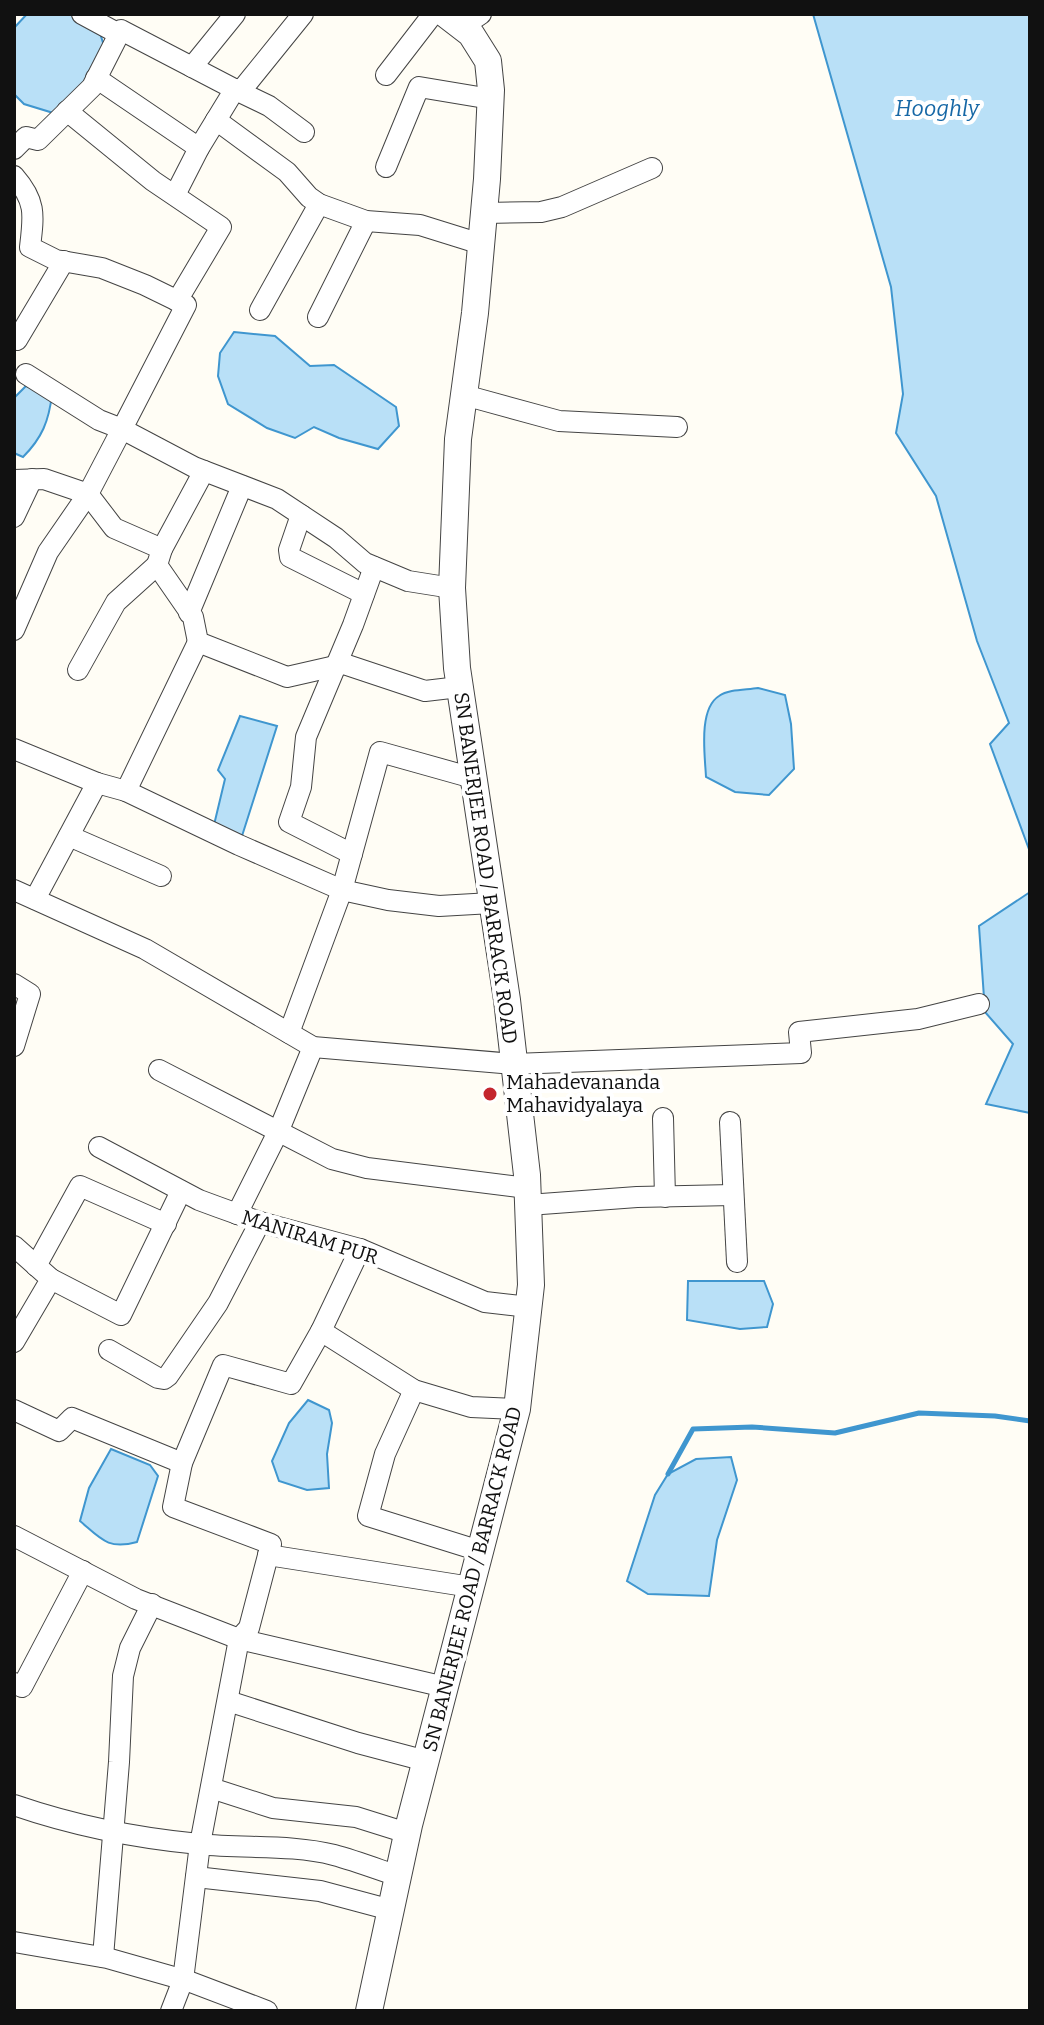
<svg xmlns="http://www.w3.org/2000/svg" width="1044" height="2025" viewBox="0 0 1044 2025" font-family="Bitter,serif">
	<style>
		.water { fill: #b9e0f7; stroke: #3f96cf; stroke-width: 2 }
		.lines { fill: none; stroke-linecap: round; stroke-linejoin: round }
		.stream { stroke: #3f96cf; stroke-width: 5 }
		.minor-casing { stroke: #444; stroke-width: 22 }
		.tertiary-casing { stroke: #444; stroke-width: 28 }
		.minor { stroke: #fff; stroke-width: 20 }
		.tertiary { stroke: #fff; stroke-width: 26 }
		.poi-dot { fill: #c4262e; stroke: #fff; stroke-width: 3 }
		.labels { text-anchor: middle; stroke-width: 8; stroke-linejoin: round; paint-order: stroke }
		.street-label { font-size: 20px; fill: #111; stroke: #fff }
		.poi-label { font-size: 20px; fill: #111; stroke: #fff; text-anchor: start }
		.water-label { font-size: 22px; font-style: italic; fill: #1768a6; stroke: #fff }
	</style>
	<rect width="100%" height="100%" fill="#fffdf5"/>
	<g class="water">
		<polygon points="27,14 74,14 98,27 105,49 85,87 60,115 24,104 14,94 14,28"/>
		<polygon points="813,14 1030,14 1030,852 990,744 1009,723 977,641 936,496 896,433 903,394 891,287"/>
		<polygon points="234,332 275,336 310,366 334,365 396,407 399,426 378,449 339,438 314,427 295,438 267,428 228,404 218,376 220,353"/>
		<path d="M 26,386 L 52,394 C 49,421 42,438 23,457 L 14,453 L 14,398 Z"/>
		<path d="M 758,688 L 785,695 L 791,724 L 794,769 L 769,795 L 735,792 L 706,777 C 705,756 698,709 719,696 C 729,689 746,690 758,688 Z"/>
		<polygon points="240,716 277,726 242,836 214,825 225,779 218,770"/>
		<polygon points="1030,892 1030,1113 986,1104 1013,1044 985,1012 979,926"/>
		<polygon points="688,1281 764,1281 773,1304 767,1327 740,1329 687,1320"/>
		<polygon points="308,1400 329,1410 332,1423 327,1454 329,1488 307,1490 279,1481 272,1461 289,1423"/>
		<path d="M 111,1449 L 150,1465 L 158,1476 L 137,1542 C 108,1550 101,1539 80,1521 L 89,1488 Z"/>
		<polygon points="731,1457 737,1480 717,1540 709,1596 648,1594 627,1581 655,1495 668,1474 696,1459"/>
	</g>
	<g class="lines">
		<polyline class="stream" points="668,1474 693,1429 752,1427 835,1433 919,1413 995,1416 1030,1421"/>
		<g class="minor-casing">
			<g id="minor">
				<polyline points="82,14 119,34"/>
				<polyline points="462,27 481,14"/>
				<polyline points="192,67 235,14"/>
				<polyline points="386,75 433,14"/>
				<polyline points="96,78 199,148"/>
				<polyline points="240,92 269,106 304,132"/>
				<polyline points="67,111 153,181 221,227 177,301"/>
				<polyline points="216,120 287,172 309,197 319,204 366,221 420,225 481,244"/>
				<polyline points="14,149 26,137 38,140 92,87 121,30 240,92 303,14"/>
				<polyline points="386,167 419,87 491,99"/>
				<path d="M 14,176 C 36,201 34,214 30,247 L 56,260 L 102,268 L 145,285 L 186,305 L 122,429 L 194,467 L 277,499 L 336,538 L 365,563 L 408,581 L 452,588"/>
				<polyline points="175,195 199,148 235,89"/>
				<polyline points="485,213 541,212 562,207 652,168"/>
				<polyline points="260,310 319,204"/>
				<polyline points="318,317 366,221"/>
				<polyline points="17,340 64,261"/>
				<polyline points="464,395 559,421 677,427"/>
				<polyline points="14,480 44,479 88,494 114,528 162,549 157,565 193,617 198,642 287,677 344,664 425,691 459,687"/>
				<polyline points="301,515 289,550 290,557 364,594"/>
				<polyline points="14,517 32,479"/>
				<polyline points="162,549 204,471"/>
				<polyline points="189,613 242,486"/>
				<polyline points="14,630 48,552 88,494 122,429 99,420 26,374"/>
				<polyline points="78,670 116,602 157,565"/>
				<polyline points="14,749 97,783 126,791 239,845 342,890 388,900 439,906 492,903"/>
				<polyline points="126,791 198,642"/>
				<polyline points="69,836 161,876"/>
				<polyline points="352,854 289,822 301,787 306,737 353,625 374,567"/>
				<polyline points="14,890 145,949 313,1047 514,1064 801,1053 799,1032 918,1019 979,1004"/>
				<polyline points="35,899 97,783"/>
				<polyline points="14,984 30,994 14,1046"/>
				<polyline points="289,1033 342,890 380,752 473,778"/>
				<polyline points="159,1070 332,1159 367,1168 527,1188"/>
				<polyline points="663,1118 665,1197"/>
				<polyline points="730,1122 737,1262"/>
				<polyline points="99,1147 199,1200 218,1207 260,1222 360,1249 485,1302 529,1307"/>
				<polyline points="528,1205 637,1197 733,1195"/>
				<polyline points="237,1214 279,1130 313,1047"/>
				<polyline points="14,1246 51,1279 14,1342"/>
				<polyline points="360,1249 321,1331 414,1390 471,1407 517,1409"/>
				<polyline points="36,1266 80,1186 166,1224"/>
				<polyline points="51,1279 121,1315 181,1191"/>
				<polyline points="109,1350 158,1378 164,1379 168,1376 218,1303 260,1222"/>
				<polyline points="414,1390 385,1454 368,1516 480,1551"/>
				<polyline points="14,1410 59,1431 72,1418 182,1463"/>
				<polyline points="14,1536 136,1599 239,1639 445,1687"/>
				<polyline points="268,1555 471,1587"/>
				<polyline points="14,1683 22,1687 83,1571"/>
				<polyline points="228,1701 358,1743 426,1761"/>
				<polyline points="211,1788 273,1808 356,1817 407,1833"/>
				<path d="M 14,1805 C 75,1826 135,1838 199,1844 C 244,1849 291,1844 334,1855 C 356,1861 377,1869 398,1876"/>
				<polyline points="196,1877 320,1891 391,1910"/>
				<polyline points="14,1942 107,1958 188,1981 267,2011"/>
				<polyline points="103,1957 119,1762 123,1676 130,1648 152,1604"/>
				<polyline points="171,2011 183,1980 200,1844 239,1639 249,1628 271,1544 173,1507 182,1463 223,1365 291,1384 321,1331"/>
			</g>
		</g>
		<g class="tertiary-casing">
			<polyline id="tertiary" points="369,2011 409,1825 517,1409 531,1285 527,1175 507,1000 457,668 452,588 458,439 475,313 487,179 491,90 488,61 471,34 445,14"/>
		</g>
		<use href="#minor" class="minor"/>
		<use href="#tertiary" class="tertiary"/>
	</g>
	<circle class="poi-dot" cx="490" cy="1094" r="8"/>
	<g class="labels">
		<g class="street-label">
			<text transform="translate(486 868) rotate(82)" y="7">SN BANERJEE ROAD / BARRACK ROAD</text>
			<text transform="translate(310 1237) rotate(17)" y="7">MANIRAM PUR</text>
			<text transform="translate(472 1579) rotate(-76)" y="7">SN BANERJEE ROAD / BARRACK ROAD</text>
		</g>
		<g class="poi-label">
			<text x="506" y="1089">Mahadevananda<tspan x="506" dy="23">Mahavidyalaya</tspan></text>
		</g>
		<g class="water-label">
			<text x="937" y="116">Hooghly</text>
		</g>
	</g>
	<rect width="1044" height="2025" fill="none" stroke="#111111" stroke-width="32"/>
</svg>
